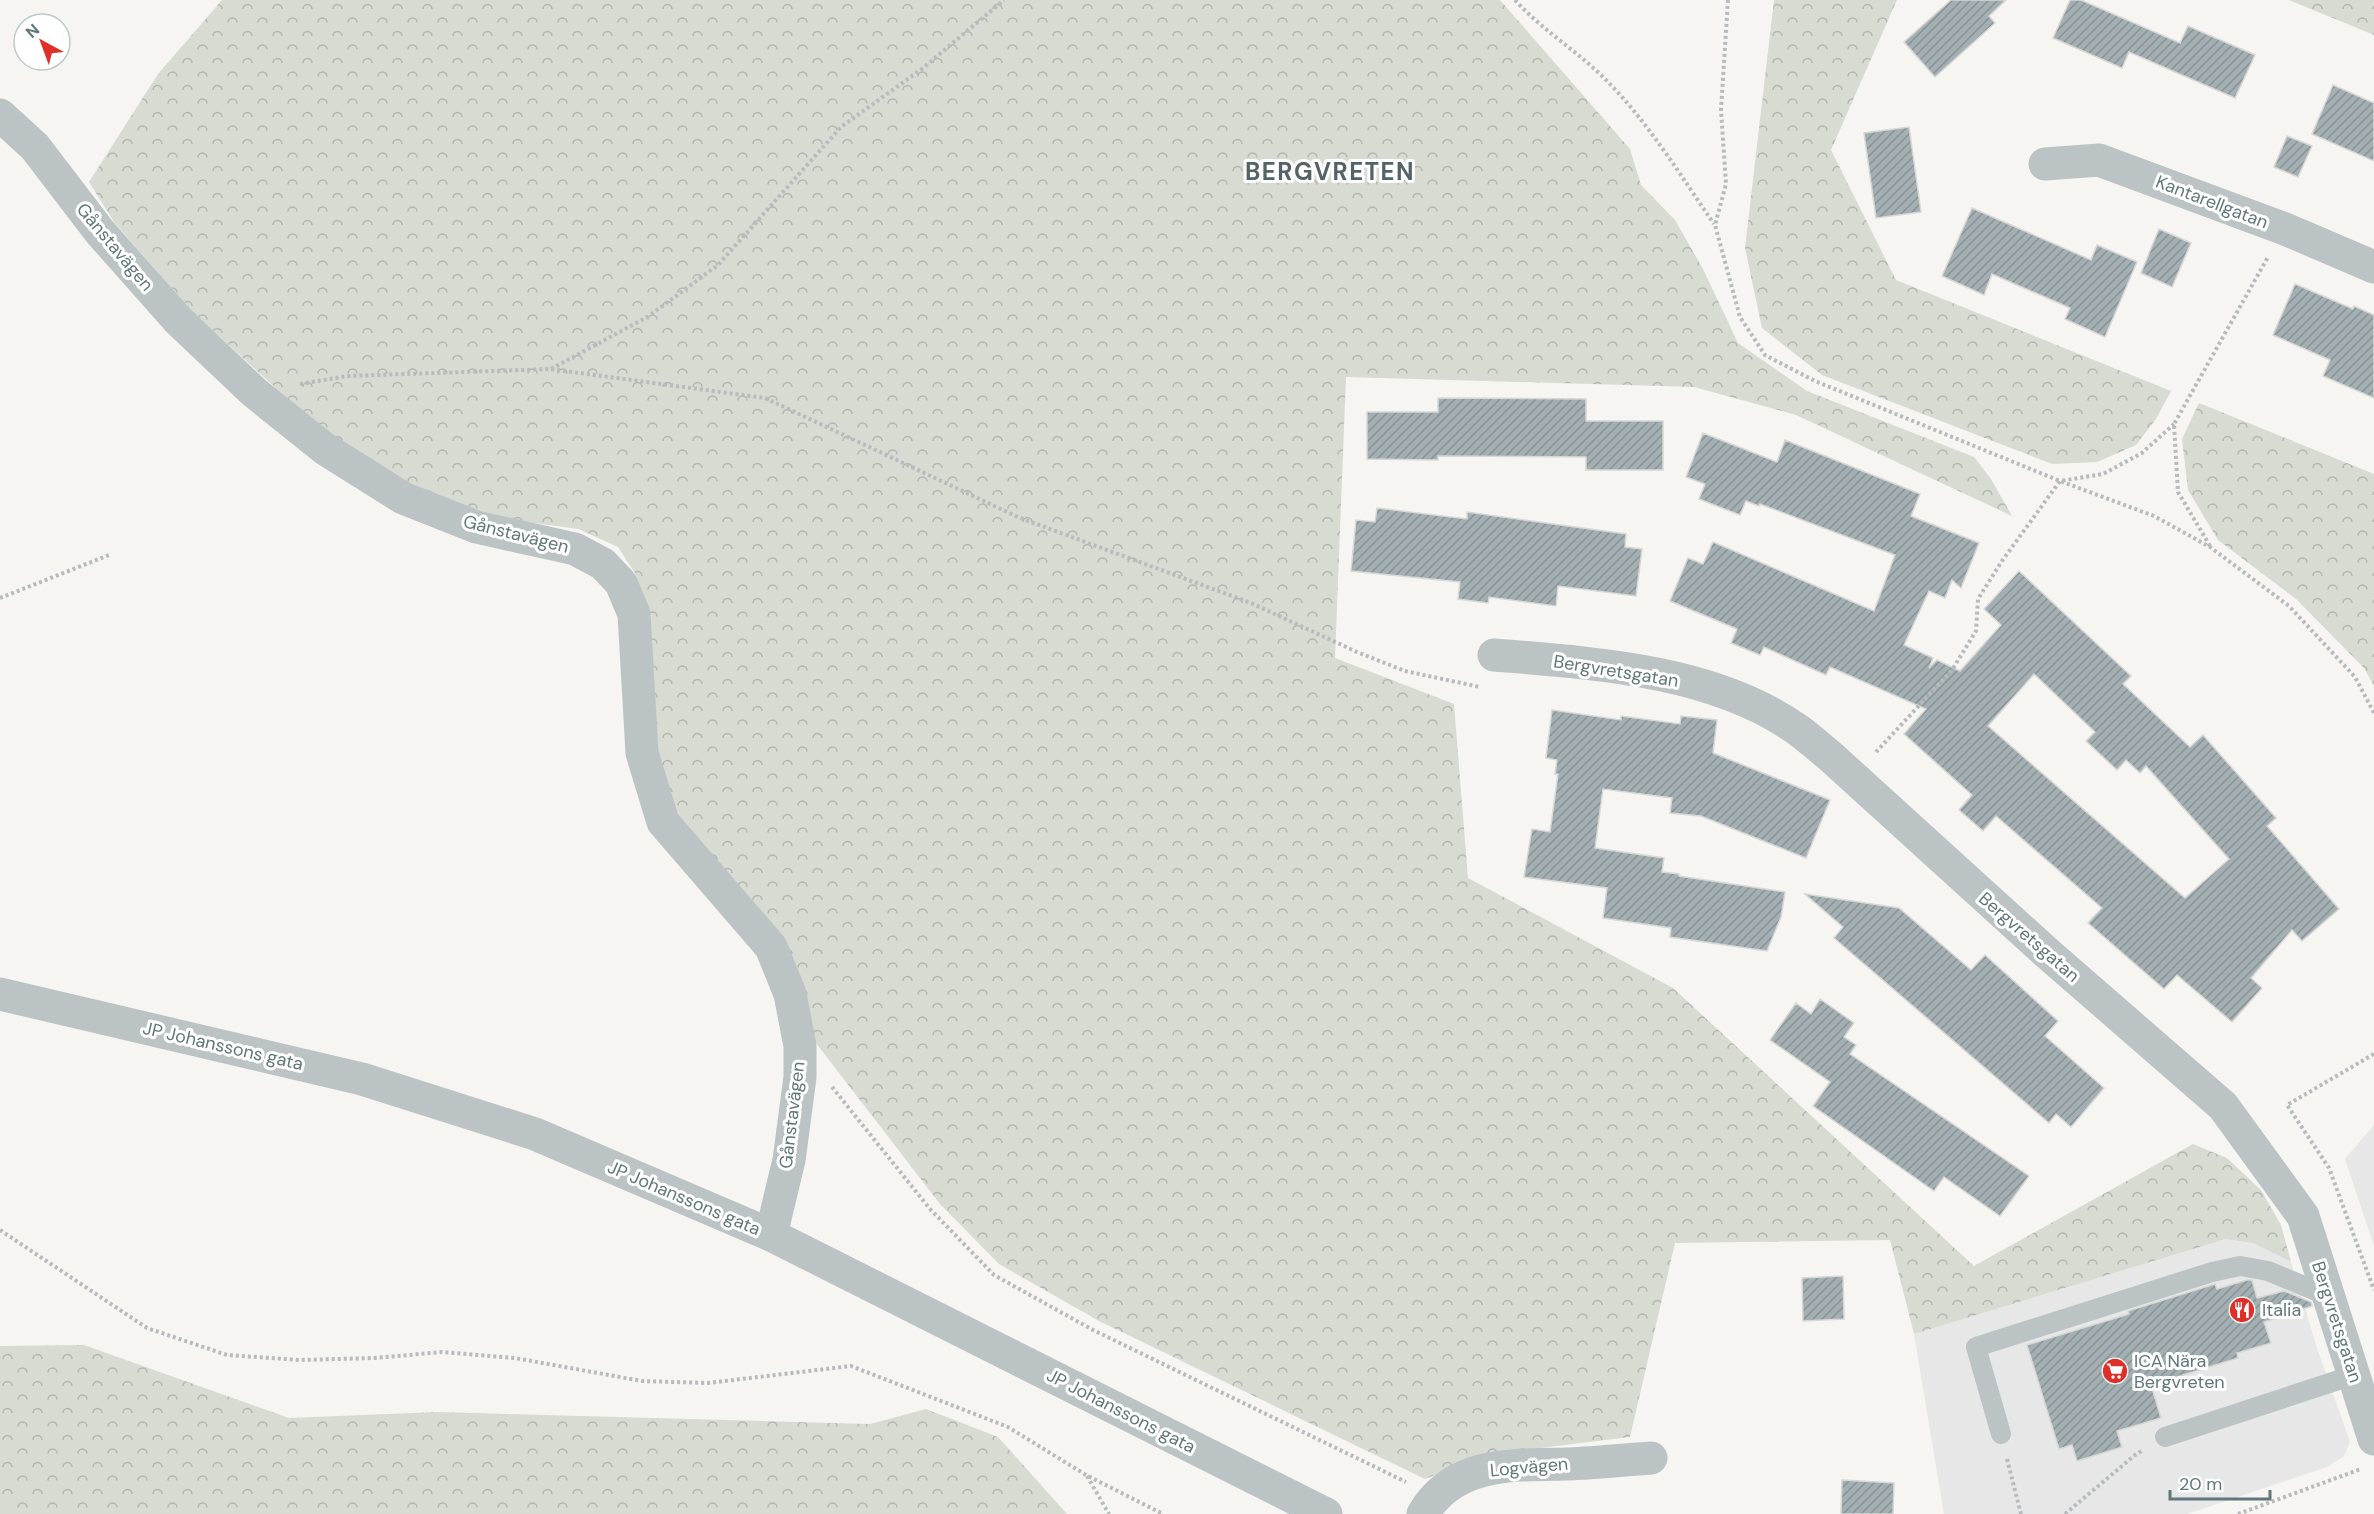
<svg xmlns="http://www.w3.org/2000/svg" width="2374" height="1514" viewBox="0 0 2374 1514" font-family="'DM Sans',sans-serif">
	<style>
		.built { fill: #e6e7e6 }
		.forest { fill: url(#forest-crowns) }
		.building { fill: url(#building-hatch); stroke: #d7d7d5; stroke-width: 1.5; fill-rule: evenodd }
		.lines { fill: none; stroke-linecap: round; stroke-linejoin: round }
		.path { stroke: #b7bbbd; stroke-width: 4; stroke-dasharray: 3 3; stroke-linecap: butt }
		.service { stroke: #bcc3c5; stroke-width: 20 }
		.minor { stroke: #bcc3c5; stroke-width: 33 }
		.tertiary { stroke: #bcc3c5; stroke-width: 33 }
		.labels { text-anchor: middle; stroke-width: 6; stroke-linejoin: round; paint-order: stroke }
		.street-label { font-size: 18px; fill: #61777d; stroke: #fff }
		.poi-label { font-size: 18px; fill: #61777d; stroke: #fff; text-anchor: start }
		.district-label { font-size: 24px; font-weight: bold; letter-spacing: 1.5px; fill: #536368; stroke: #fff }
	</style>
	<defs>
		<pattern id="forest-crowns" width="20" height="18" patternUnits="userSpaceOnUse" patternTransform="scale(1.5)"><rect width="20" height="18" fill="#d7dbd2"/><path d="M2 6a3 3 0 1 1 6 0M12 15a3 3 0 1 1 6 0" fill="none" stroke="#b2b6b0"/></pattern>
		<pattern id="building-hatch" width="6" height="6" patternUnits="userSpaceOnUse" patternTransform="scale(1.5)"><rect width="6" height="6" fill="#a3afb2"/><path d="M-1 1l2-2M0 6l6-6M5 7l2-2" fill="none" stroke="#889396"/></pattern>
	</defs>
	<rect width="100%" height="100%" fill="#f6f5f2"/>
	<g class="built">
		<polygon points="2374,1125 2374,1246 2345,1159"/>
		<polygon points="2226,1239 2253,1243 2291,1262 2317,1348 2350,1442 2344,1456 2327,1467 2187,1514 1944,1514 1914,1334"/>
	</g>
	<g class="forest">
		<polygon points="222,0 1500,0 1630,149 1641,185 1675,220 1703,269 1738,343 1807,391 1974,457 1991,479 2012,516 1796,415 1694,387 1346,377 1335,658 1454,704 1468,878 1673,988 1974,1266 2193,1144 2227,1158 2261,1190 2281,1225 2291,1262 2253,1243 2226,1239 1914,1334 1890,1240 1675,1243 1630,1437 1507,1452 1467,1463 1425,1479 1099,1321 999,1264 940,1204 809,1034 674,816 657,754 649,622 635,573 618,547 578,529 483,516 412,486 332,440 191,310 114,222 89,182 158,74"/>
		<polygon points="1774,0 1897,0 1831,150 1896,280 2171,391 2156,419 2136,445 2097,462 2052,464 1822,375 1762,328 1745,248"/>
		<polygon points="2289,0 2374,0 2374,35"/>
		<polygon points="2199,403 2374,474 2374,686 2364,668 2296,599 2218,540 2188,490 2182,439"/>
		<polygon points="84,1345 289,1418 437,1412 870,1424 926,1409 998,1437 1067,1514 0,1514 0,1346"/>
	</g>
	<g class="building">
		<polygon points="1951,0 2006,0 1989,16 1995,23 1935,77 1904,42"/>
		<polygon points="2070,0 2081,0 2180,43 2188,26 2255,55 2235,98 2129,52 2122,68 2053,38"/>
		<polygon points="2333,85 2374,103 2374,161 2312,134"/>
		<polygon points="1909,127 1921,212 1876,218 1864,133"/>
		<polygon points="2287,136 2312,146 2298,177 2274,167"/>
		<polygon points="1972,208 2091,260 2097,245 2137,262 2105,337 2065,319 2070,308 1992,274 1984,295 1942,276"/>
		<polygon points="2159,229 2191,243 2172,287 2141,273"/>
		<polygon points="2295,284 2353,309 2354,306 2374,315 2374,398 2323,376 2330,360 2273,335"/>
		<polygon points="1438,398 1586,399 1586,421 1663,421 1663,470 1586,470 1586,457 1438,456 1438,460 1367,459 1367,412 1438,412"/>
		<path d="M 1703,433 L 1777,462 L 1785,440 L 1920,494 L 1911,516 L 1979,543 L 1961,588 L 1952,580 L 1945,598 L 1929,591 L 1904,645 L 1933,658 L 1929,668 L 1937,660 L 1960,671 L 2001,625 L 1984,609 L 2019,571 L 2131,676 L 2123,684 L 2190,747 L 2203,735 L 2276,818 L 2267,826 L 2339,909 L 2302,941 L 2292,930 L 2251,978 L 2262,988 L 2232,1022 L 2177,975 L 2164,989 L 2088,923 L 2102,908 L 1996,816 L 1983,831 L 1959,810 L 1972,795 L 1904,734 L 1926,709 L 1830,667 L 1826,675 L 1764,647 L 1760,655 L 1731,643 L 1737,629 L 1670,601 L 1688,558 L 1703,564 L 1713,542 L 1874,611 L 1895,555 L 1760,504 L 1759,506 L 1746,501 L 1740,515 L 1699,499 L 1705,484 L 1686,477 ZM 2034,674 L 2095,732 L 2086,741 L 2117,770 L 2126,760 L 2140,773 L 2146,766 L 2229,859 L 2185,898 L 1988,726 Z"/>
		<polygon points="1377,508 1467,519 1467,512 1626,534 1625,547 1642,549 1636,596 1558,586 1556,606 1489,597 1488,603 1458,599 1460,582 1351,571 1356,520 1375,522"/>
		<polygon points="1552,710 1621,720 1621,716 1680,724 1681,716 1717,720 1713,753 1830,800 1806,858 1701,816 1670,813 1672,798 1603,789 1595,848 1664,858 1662,872 1679,874 1679,876 1785,892 1781,917 1767,951 1670,937 1671,928 1603,918 1607,888 1524,877 1532,829 1550,832 1558,774 1555,774 1557,760 1546,758"/>
		<polygon points="1805,894 1899,908 1971,970 1985,955 2058,1021 2045,1036 2104,1088 2071,1127 2056,1114 2049,1123 1834,938 1843,927"/>
		<polygon points="1820,999 1854,1023 1844,1037 1856,1045 1850,1054 2029,1176 2000,1216 1944,1177 1934,1191 1813,1106 1830,1082 1770,1040 1796,1003 1811,1014"/>
		<polygon points="1843,1276 1844,1319 1803,1321 1802,1278"/>
		<polygon points="2247,1280 2252,1280 2257,1298 2284,1291 2311,1302 2312,1306 2264,1322 2271,1343 2237,1353 2238,1358 2151,1385 2161,1418 2117,1431 2122,1447 2077,1461 2072,1445 2059,1449 2027,1345 2129,1314 2128,1311 2215,1284 2217,1289"/>
		<polygon points="1842,1480 1894,1483 1893,1514 1841,1514"/>
	</g>
	<g class="lines">
		<g class="path">
			<path d="M 1515,0 C 1542,30 1576,50 1604,78 C 1646,119 1681,176 1714,224"/>
			<polyline points="1728,0 1721,110 1726,184 1715,225 1740,317 1765,355 1815,381 2060,481 2154,516 2210,547 2289,606 2355,677 2374,713"/>
			<polyline points="551,369 649,316 718,265 841,127 923,68 1004,0"/>
			<polyline points="300,384 348,376 550,369 765,398 1020,518 1251,603 1357,652 1405,671 1480,687"/>
			<polyline points="2210,546 2178,492 2174,424 2268,257"/>
			<polyline points="0,598 109,555"/>
			<polyline points="1876,752 1952,670 1976,631 1978,599 2002,561 2060,481 2103,474 2142,453 2174,424"/>
			<polyline points="2374,1054 2287,1105 2329,1168 2374,1290"/>
			<polyline points="832,1087 930,1209 994,1275 1093,1330 1406,1482"/>
			<polyline points="0,1230 147,1328 227,1355 300,1360 375,1358 442,1352 515,1358 642,1381 708,1383 851,1366 1008,1427 1086,1475 1163,1514"/>
			<polyline points="2007,1459 2021,1514"/>
			<polyline points="1087,1476 1109,1514"/>
			<polyline points="2065,1514 2135,1455 2143,1450"/>
			<polyline points="2238,1514 2361,1469"/>
		</g>
		<g class="service">
			<polyline points="2001,1434 1976,1347 2212,1272 2240,1266 2268,1271 2328,1296"/>
			<polyline points="2165,1437 2354,1375"/>
		</g>
		<g class="minor">
			<polyline points="0,115 35,147 100,232 179,321 254,392 325,449 403,498 476,527 575,549 603,564 621,583 634,614 642,753 663,822 771,947 790,994 800,1046 800,1077 789,1160 771,1235"/>
			<polyline points="2045,164 2099,160 2285,229 2374,267"/>
			<path d="M 1494,655 C 1594,663 1714,670 1798,730 C 1809,738 1819,747 1830,756 L 2047,953 L 2223,1106 L 2303,1216 L 2374,1439"/>
			<path d="M 1423,1514 C 1454,1461 1514,1465 1568,1464 C 1595,1463 1623,1460 1651,1458"/>
		</g>
		<polyline class="tertiary" points="0,994 362,1079 535,1134 771,1235 1326,1514"/>
	</g>
	<defs>
		<g id="restaurant-disc" transform="scale(1.35)"><circle r="9.5" fill="#df2f29" stroke="#fff"/><path d="M-5-6h1v4h1v-4h1v4h1v-4h1v5L-1.5 .5V6h-2V.5L-5-1ZM5-6V6H3V1.5H1.5Q1.5-4 5-6Z" fill="#fff"/></g>
		<g id="supermarket-disc" transform="scale(1.35)"><circle r="9.5" fill="#df2f29" stroke="#fff"/><path d="M-6-5.5h2.5l.6 2H6L4.5 2H-2.5L-4.4-4H-6ZM-1.5 3.2a1.3 1.3 0 1 0 .1 0ZM3 3.2a1.3 1.3 0 1 0 .1 0Z" fill="#fff"/></g>
	</defs>
	<g fill-rule="evenodd">
		<use href="#restaurant-disc" x="2242" y="1310"/>
		<use href="#supermarket-disc" x="2115" y="1371"/>
	</g>
	<g class="labels">
		<g class="street-label">
			<text transform="translate(2212 202) rotate(21)" y="6">Kantarellgatan</text>
			<text transform="translate(115 247) rotate(50)" y="6">Gånstavägen</text>
			<text transform="translate(516 534) rotate(14)" y="6">Gånstavägen</text>
			<text transform="translate(1616 671) rotate(9)" y="6">Bergvretsgatan</text>
			<text transform="translate(2029 937) rotate(41)" y="6">Bergvretsgatan</text>
			<text transform="translate(223 1046) rotate(13)" y="6">JP Johanssons gata</text>
			<text transform="translate(792 1115) rotate(-83)" y="6">Gånstavägen</text>
			<text transform="translate(684 1198) rotate(23)" y="6">JP Johanssons gata</text>
			<text transform="translate(2337 1322) rotate(72)" y="6">Bergvretsgatan</text>
			<text transform="translate(1121 1411) rotate(27)" y="6">JP Johanssons gata</text>
			<text transform="translate(1529 1467) rotate(-5)" y="6">Logvägen</text>
		</g>
		<g class="poi-label">
			<text x="2262" y="1316">Italia</text>
			<text x="2134" y="1367">ICA Nära<tspan x="2134" dy="21">Bergvreten</tspan></text>
		</g>
		<g class="district-label">
			<text x="1330" y="180">BERGVRETEN</text>
		</g>
	</g>
	<g transform="translate(42 42) rotate(319)"><circle r="28" fill="#ffffff" stroke="#c0c9cb" stroke-width="1.5"/>
	<path d="M0-4.5L10 22L0 15L-10 22Z" fill="#df2f29"/>
	<text y="-9" font-size="16" font-weight="bold" text-anchor="middle" fill="#61777d">N</text>
	</g>
	<path d="M2170 1490v9h100v-9" fill="none" stroke="#61777d" stroke-width="3"/>
	<text x="2179" y="1490" font-size="18" fill="#61777d" stroke="#ffffff" stroke-width="4.5" paint-order="stroke">20 m</text>
</svg>
